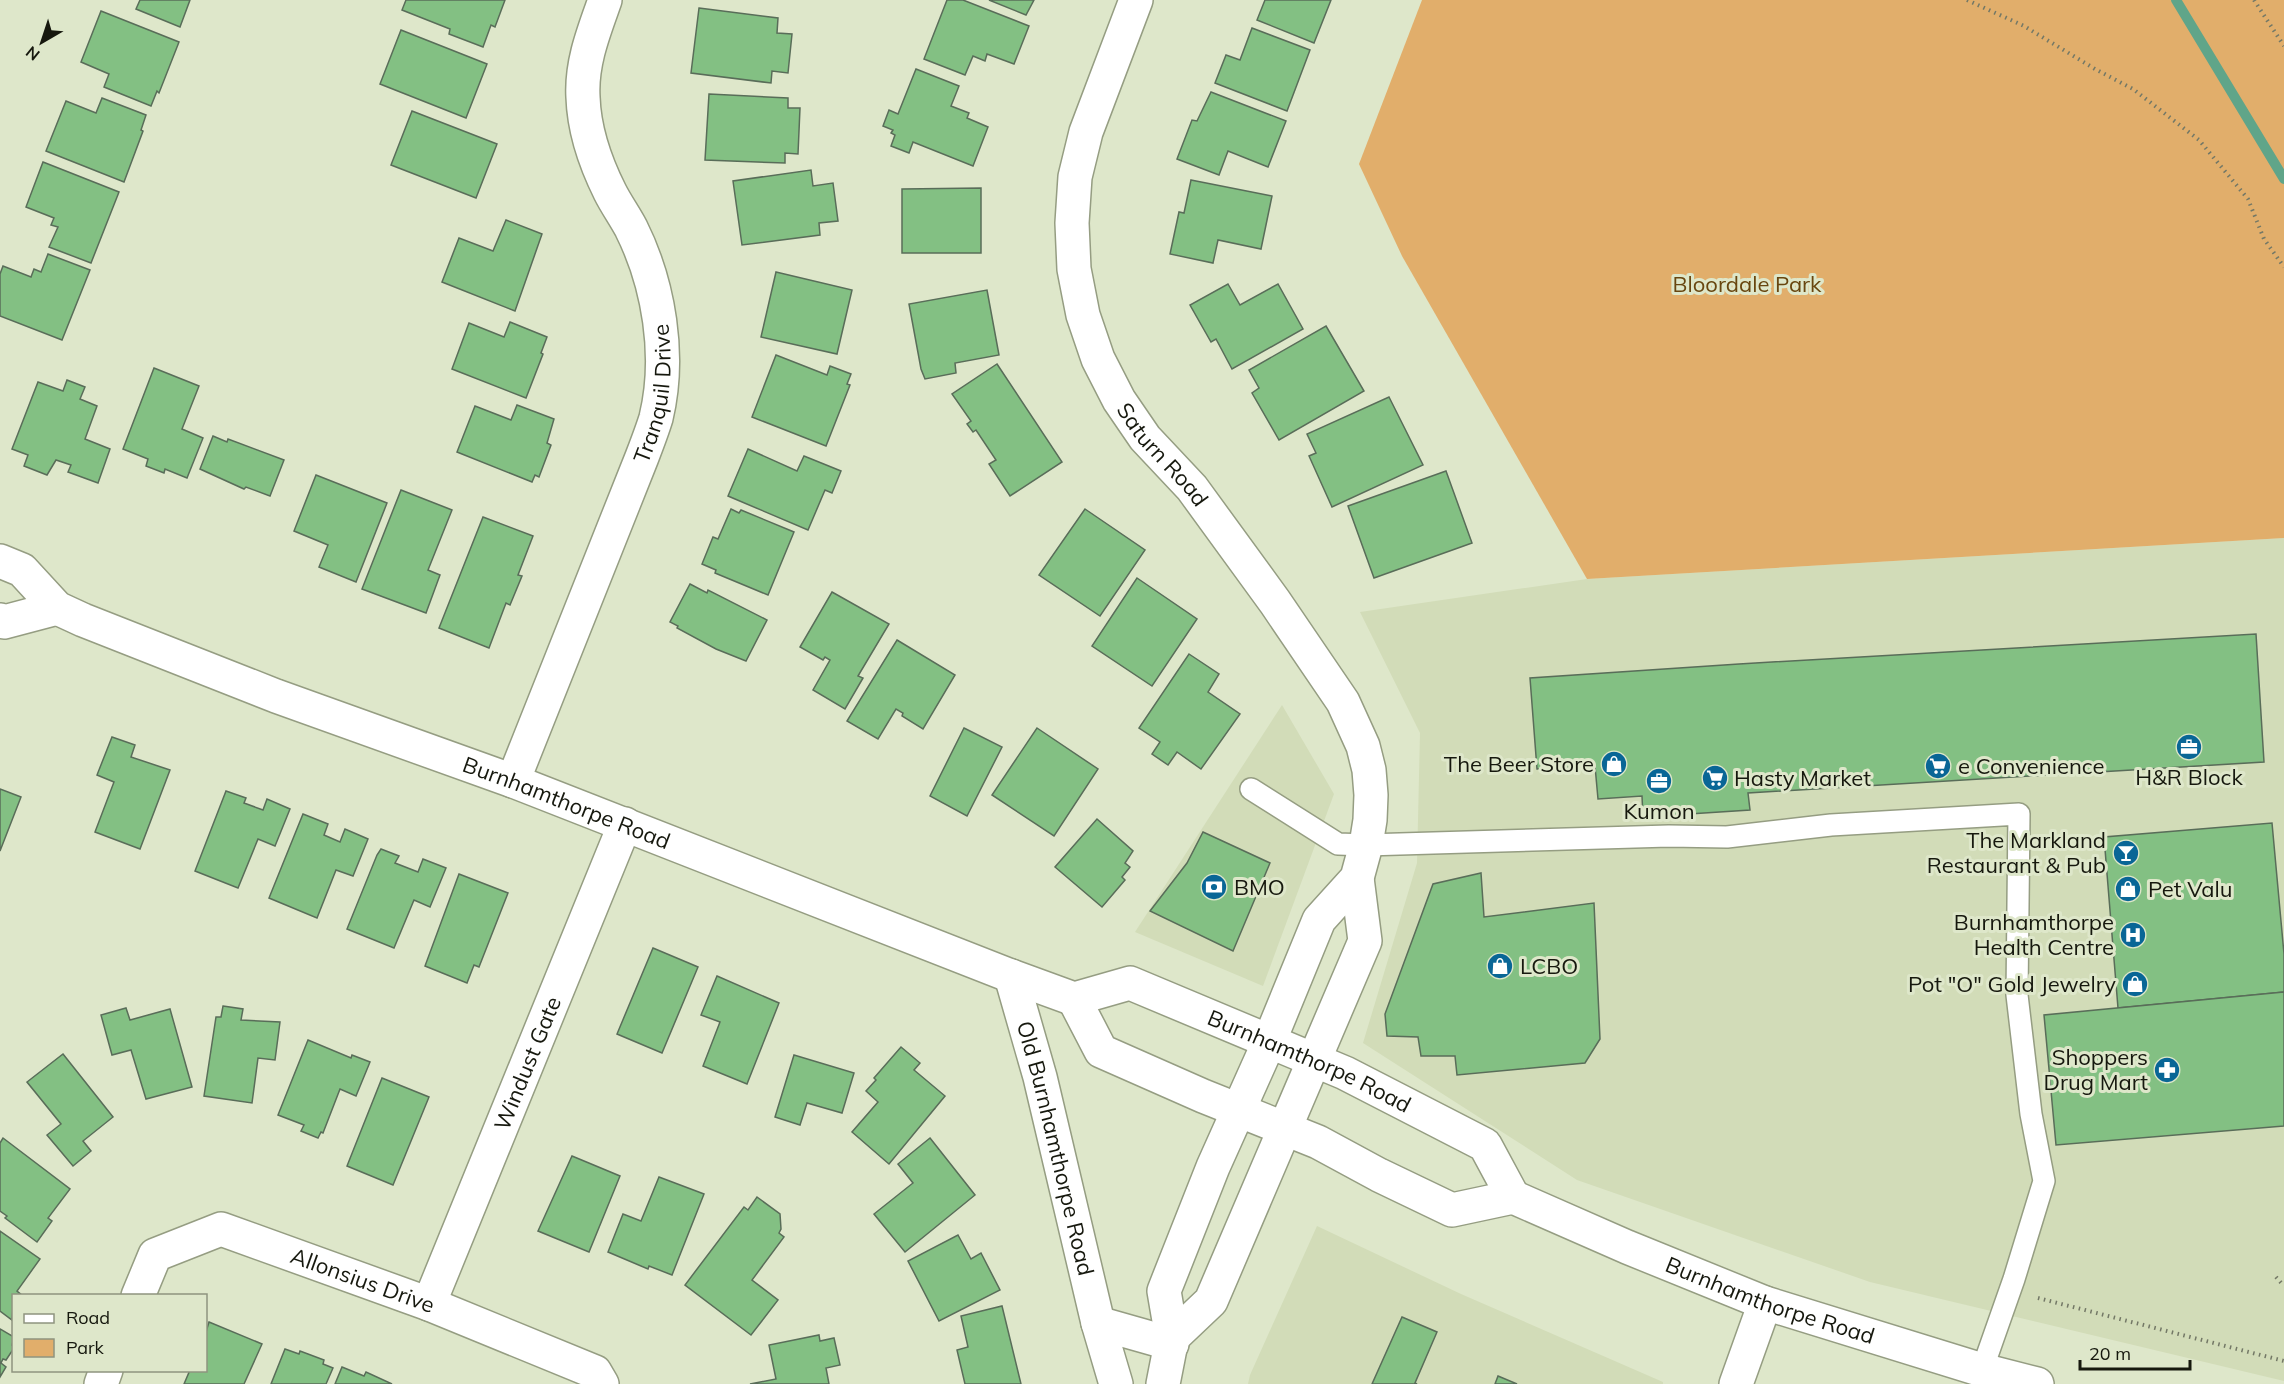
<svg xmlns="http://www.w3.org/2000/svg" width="2284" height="1384" viewBox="0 0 2284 1384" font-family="Mulish,sans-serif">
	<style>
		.built { fill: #d2dcb8 }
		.green { fill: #e1ae6b }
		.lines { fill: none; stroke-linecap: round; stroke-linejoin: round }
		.stream { stroke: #60a589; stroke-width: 10 }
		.building { fill: #83c083; stroke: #596d59; stroke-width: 1.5 }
		.service-casing { stroke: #959d82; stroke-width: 24 }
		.minor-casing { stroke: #959d82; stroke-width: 36 }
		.secondary-casing { stroke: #959d82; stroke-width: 36 }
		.path { stroke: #737866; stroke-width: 4; stroke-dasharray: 1.5 4.5; stroke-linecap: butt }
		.service { stroke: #fff; stroke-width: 21 }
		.minor { stroke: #fff; stroke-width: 33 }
		.secondary { stroke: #fff; stroke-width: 33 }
		.labels { text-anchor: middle; stroke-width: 6; stroke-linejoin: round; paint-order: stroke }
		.park-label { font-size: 22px; fill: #68460f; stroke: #dee7ca }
		.street-label { font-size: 22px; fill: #16180e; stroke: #dee7ca }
		.poi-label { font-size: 22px; fill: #16180e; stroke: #dee7ca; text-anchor: end }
	</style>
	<rect width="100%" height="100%" fill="#dee7ca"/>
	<g class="built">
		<polygon points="2284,538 2284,1381 1870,1282 1577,1180 1363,1043 1417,863 1420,733 1360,612 1587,579"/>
		<polygon points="1282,705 1334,794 1263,986 1135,932"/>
		<polygon points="1317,1226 1461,1294 1663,1382 1663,1384 1248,1384 1250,1375"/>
	</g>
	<polygon class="green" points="1422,0 2284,0 2284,538 1587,579 1402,256 1359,164"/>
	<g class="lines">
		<polyline class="stream" points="2176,0 2284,179"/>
	</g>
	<g class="building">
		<polygon points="140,0 190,0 180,27 136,9"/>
		<polygon points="406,0 505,0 495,27 491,25 483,47 449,34 450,29 402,10"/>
		<polygon points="947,0 963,0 1029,26 1014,64 987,54 985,61 973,56 965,75 924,59"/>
		<polygon points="989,0 1034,0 1026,15"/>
		<polygon points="1265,0 1331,0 1314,43 1257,20"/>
		<polygon points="699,8 778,18 777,33 792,34 788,73 772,71 771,83 691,73"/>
		<polygon points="101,11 179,42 159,93 157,91 151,106 104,87 109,74 81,62"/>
		<polygon points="1252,28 1310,50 1287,111 1215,83 1226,55 1240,60"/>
		<polygon points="401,30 487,64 466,118 380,84"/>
		<polygon points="916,69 959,86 951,106 969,113 967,118 988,127 973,166 913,142 909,153 891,146 895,135 891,133 893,130 883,126 889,110 898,114"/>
		<polygon points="1211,92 1286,121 1268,167 1228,151 1219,175 1177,159 1192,120 1197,121"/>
		<polygon points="709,94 788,98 788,108 800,108 798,154 785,153 785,163 705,160"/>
		<polygon points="102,98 146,115 141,130 143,131 124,182 46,151 66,101 96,113"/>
		<polygon points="412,111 497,144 476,198 391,165"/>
		<polygon points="43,162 119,192 91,263 49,247 58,227 51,225 54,218 26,207"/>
		<polygon points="811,170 813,186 833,183 838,221 819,223 820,235 742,245 733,181"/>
		<polygon points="1191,180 1272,196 1261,249 1218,240 1213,263 1170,254 1179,212 1184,213"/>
		<polygon points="981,188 981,253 902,253 902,189"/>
		<polygon points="506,220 542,234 515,311 442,282 459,238 493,251"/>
		<polygon points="48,254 90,270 62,340 0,316 0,274 3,266 31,277 34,269 41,272"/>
		<polygon points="776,272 852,290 837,354 761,337"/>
		<polygon points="1228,284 1240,305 1278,284 1303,329 1232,369 1216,339 1211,342 1190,305"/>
		<polygon points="987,290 999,355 955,363 956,373 925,379 921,369 909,304"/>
		<polygon points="510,322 547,337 541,353 543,354 526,398 452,369 469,323 504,337"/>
		<polygon points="1326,326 1364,391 1279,440 1252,393 1259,388 1249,370"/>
		<polygon points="776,355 827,375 830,366 851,374 847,384 850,385 826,446 752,417"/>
		<polygon points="997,364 1062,462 1010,496 989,464 996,460 976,430 973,432 967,424 971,421 952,394"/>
		<polygon points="154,368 199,386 182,429 203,438 187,478 165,469 164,473 146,466 148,459 123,449"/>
		<polygon points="67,380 85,387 80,399 97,406 85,439 110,449 98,483 68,472 71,465 56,460 47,475 24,466 28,455 12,449 38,382 63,391"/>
		<polygon points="1389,397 1423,465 1332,507 1309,456 1316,453 1307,434"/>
		<polygon points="517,405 554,419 547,443 551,445 539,477 535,475 532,482 457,452 475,406 511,420"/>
		<polygon points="213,436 227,442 228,439 284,460 270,496 246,487 244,489 200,469"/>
		<polygon points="748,449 797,471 804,456 841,471 832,493 825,490 808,530 728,496"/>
		<polygon points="1446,471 1472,543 1374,578 1348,506"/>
		<polygon points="316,475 387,503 356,582 319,567 328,545 294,531"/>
		<polygon points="401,490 452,510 428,570 440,575 426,613 362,589"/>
		<polygon points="731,509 739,513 741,510 794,532 768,595 715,573 716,570 702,564 713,537 718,539"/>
		<polygon points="1085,509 1145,550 1100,616 1039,575"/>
		<polygon points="483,517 533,536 518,575 522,576 510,605 506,603 489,648 439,628"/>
		<polygon points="1137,578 1197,619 1152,686 1092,646"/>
		<polygon points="690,584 707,593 708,590 767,620 746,661 716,649 677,628 678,626 670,622"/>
		<polygon points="832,592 889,624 858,676 863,678 845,709 813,690 830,660 825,657 823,660 800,647"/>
		<polygon points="2256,634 2264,762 1748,793 1750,810 1643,817 1642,796 1598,799 1595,766 1537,769 1530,678 1739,664"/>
		<polygon points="897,640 955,675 923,729 902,716 903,713 896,709 878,739 847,721"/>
		<polygon points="1189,654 1219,674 1208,692 1240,714 1201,769 1177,752 1168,765 1152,754 1160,742 1139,728"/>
		<polygon points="964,728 1002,747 967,816 930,796"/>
		<polygon points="1037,728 1098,769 1054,836 992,795"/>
		<polygon points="112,737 135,745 131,757 170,770 140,849 95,832 114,782 97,775"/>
		<polygon points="0,789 21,797 0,851"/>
		<polygon points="226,791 246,798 244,803 263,810 267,799 290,809 275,846 258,839 238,888 195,871"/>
		<polygon points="303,814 328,824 324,835 340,842 345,829 368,839 353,876 336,870 317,918 269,898"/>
		<polygon points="1097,819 1133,851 1125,863 1130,867 1122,877 1125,880 1102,907 1055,867"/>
		<polygon points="2272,823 2284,954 2284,992 2118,1008 2104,837"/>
		<polygon points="1203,832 1270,863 1233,951 1150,911 1187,863"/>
		<polygon points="381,849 399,856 395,863 418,872 423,859 446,868 430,907 414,900 394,948 347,929 377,855"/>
		<polygon points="1481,873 1484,917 1594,903 1600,1039 1585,1063 1457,1075 1455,1056 1421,1056 1418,1037 1387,1036 1385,1014 1433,884"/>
		<polygon points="459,874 508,893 479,967 474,965 467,983 425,966"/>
		<polygon points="653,948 698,967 662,1053 617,1034"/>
		<polygon points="717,976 779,1003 747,1084 703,1066 720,1022 701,1015"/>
		<polygon points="2284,992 2284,1126 2056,1145 2044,1015"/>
		<polygon points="223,1006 243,1009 241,1020 280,1022 275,1060 258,1058 252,1103 204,1096 216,1017 221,1017"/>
		<polygon points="126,1008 130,1020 170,1009 192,1087 146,1099 131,1050 112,1055 101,1015"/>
		<polygon points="308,1040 351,1058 352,1055 370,1062 356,1096 340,1089 323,1133 321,1132 318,1138 301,1131 304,1125 278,1115"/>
		<polygon points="901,1047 920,1063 914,1070 945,1096 889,1164 852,1132 878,1102 866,1091 876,1080 874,1078"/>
		<polygon points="63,1054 113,1117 83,1141 91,1151 73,1166 47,1135 61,1124 27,1082"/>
		<polygon points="794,1055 854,1073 842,1113 807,1103 800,1125 775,1117"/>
		<polygon points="382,1078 429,1097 393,1185 347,1166"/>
		<polygon points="3,1138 70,1189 48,1218 52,1221 37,1242 5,1218 7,1216 0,1211 0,1143"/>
		<polygon points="930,1138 975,1195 905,1252 874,1214 913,1183 898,1164"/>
		<polygon points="572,1156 620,1176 589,1252 538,1231"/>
		<polygon points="659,1177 704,1194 672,1275 649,1266 648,1269 608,1252 623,1214 641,1221"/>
		<polygon points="757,1197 780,1214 781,1229 779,1233 784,1237 752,1280 778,1300 751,1335 685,1285 744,1207 748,1210"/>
		<polygon points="0,1231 40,1259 17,1291 23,1296 14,1296 12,1320 0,1311"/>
		<polygon points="958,1235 971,1259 981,1253 1000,1290 939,1321 908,1261"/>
		<polygon points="1002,1306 1021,1384 965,1384 957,1350 968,1347 961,1316"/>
		<polygon points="1402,1317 1437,1332 1415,1383 1417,1384 1372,1384"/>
		<polygon points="209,1322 262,1344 244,1384 184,1384 190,1370 206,1370 206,1332"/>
		<polygon points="0,1329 14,1337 12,1345 14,1348 6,1360 3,1359 1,1363 6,1367 0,1377"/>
		<polygon points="819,1335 820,1341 834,1338 840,1365 826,1368 829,1384 750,1384 776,1379 769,1345"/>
		<polygon points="285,1349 299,1354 300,1351 324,1360 323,1364 333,1368 326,1384 271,1384"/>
		<polygon points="342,1367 364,1376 366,1372 392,1384 335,1384"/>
		<polygon points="1498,1376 1517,1384 1495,1384"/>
	</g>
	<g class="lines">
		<g class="service-casing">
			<polyline id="service" points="1251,789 1338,844 1366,845 1669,836 1727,837 1831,825 2019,814 2017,995 2031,1114 2044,1181 2014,1279 1982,1370"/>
		</g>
		<g class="minor-casing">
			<g id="minor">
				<path id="s1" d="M 1136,0 L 1086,132 L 1075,177 L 1072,223 L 1074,269 L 1083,315 L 1098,359 L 1119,400 L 1145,438 L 1192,488 L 1275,602 L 1343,702 L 1363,746 L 1369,770 L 1371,795 L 1370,820 L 1366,845 L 1357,878 L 1319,920 L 1269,1042 L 1213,1167 L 1164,1291 L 1172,1338 L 1163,1384"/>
				<path id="s2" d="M 513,781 L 642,457 C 647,444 652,431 656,418 C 671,356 659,284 631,228 C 624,215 616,204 610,192 C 596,164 584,129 583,97 C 581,63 594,31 605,0"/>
				<path id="s3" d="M 1011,976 L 1040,1077 L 1098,1323 L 1116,1384"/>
				<path id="s4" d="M 138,1296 L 155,1255 L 221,1229 L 429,1304 L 595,1372 L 602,1384"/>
				<path id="s5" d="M 429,1304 L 625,824"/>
				<polyline points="1098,1323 1172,1344"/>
				<polyline points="1172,1338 1211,1301 1365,941 1357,878"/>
				<polyline points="101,1384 106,1370"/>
				<polyline points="1736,1384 1765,1303"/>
			</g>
		</g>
		<g class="secondary-casing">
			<g id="secondary">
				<path id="s6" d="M 0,561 L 22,570 L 57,608 L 83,620 L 276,696 L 513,781 L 1011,976 L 1074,999 L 1130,983 L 1345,1073 L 1485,1145 L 1513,1197"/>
				<polyline points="0,620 4,622 57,608"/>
				<path id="s7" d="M 1074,999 L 1101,1051 L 1203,1096 L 1318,1142 L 1379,1175 L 1452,1210 L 1513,1197 L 1627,1247 L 1765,1303 L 1982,1370 L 2037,1384"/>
			</g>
		</g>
		<g class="path">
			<polyline points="1967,0 2024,26 2095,69 2133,89 2199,140 2248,199 2264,239 2284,267"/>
			<polyline points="2254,0 2284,46"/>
			<polyline points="2276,1277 2284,1286"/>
			<polyline points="2038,1298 2284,1361"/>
		</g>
		<use href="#service" class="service"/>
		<use href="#minor" class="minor"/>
		<use href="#secondary" class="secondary"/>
	</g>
	<defs>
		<g id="office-disc" transform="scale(1.35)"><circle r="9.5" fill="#096696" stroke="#dee7ca"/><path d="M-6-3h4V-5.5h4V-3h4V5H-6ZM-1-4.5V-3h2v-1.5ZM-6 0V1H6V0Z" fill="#fff"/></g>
		<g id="shop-disc" transform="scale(1.35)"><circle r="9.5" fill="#096696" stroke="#dee7ca"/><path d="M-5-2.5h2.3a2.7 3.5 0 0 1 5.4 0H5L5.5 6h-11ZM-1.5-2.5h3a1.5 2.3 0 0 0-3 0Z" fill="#fff"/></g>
		<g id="supermarket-disc" transform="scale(1.35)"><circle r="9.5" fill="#096696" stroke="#dee7ca"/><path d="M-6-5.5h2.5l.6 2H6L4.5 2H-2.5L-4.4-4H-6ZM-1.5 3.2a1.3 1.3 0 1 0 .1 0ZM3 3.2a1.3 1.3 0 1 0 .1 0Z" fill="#fff"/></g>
		<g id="bar-disc" transform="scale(1.35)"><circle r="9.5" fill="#096696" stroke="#dee7ca"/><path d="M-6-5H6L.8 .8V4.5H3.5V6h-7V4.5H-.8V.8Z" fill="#fff"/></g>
		<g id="bank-disc" transform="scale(1.35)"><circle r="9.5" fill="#096696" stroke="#dee7ca"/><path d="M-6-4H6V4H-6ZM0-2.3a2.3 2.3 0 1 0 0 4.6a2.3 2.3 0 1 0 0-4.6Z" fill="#fff"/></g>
		<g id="hospital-disc" transform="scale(1.35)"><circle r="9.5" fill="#096696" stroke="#dee7ca"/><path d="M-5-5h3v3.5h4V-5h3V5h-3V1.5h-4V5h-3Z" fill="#fff"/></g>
		<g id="pharmacy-disc" transform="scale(1.35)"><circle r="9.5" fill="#096696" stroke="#dee7ca"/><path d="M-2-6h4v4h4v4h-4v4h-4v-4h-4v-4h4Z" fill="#fff"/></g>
	</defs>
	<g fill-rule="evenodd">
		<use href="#office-disc" x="2189" y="747"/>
		<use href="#shop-disc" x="1614" y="764"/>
		<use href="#supermarket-disc" x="1938" y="766"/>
		<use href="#supermarket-disc" x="1715" y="778"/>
		<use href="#office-disc" x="1659" y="781"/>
		<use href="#bar-disc" x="2126" y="853"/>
		<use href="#bank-disc" x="1214" y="887"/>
		<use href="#shop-disc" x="2128" y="889"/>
		<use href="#hospital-disc" x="2133" y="935"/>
		<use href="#shop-disc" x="1500" y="966"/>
		<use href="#shop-disc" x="2135" y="984"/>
		<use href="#pharmacy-disc" x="2167" y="1070"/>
	</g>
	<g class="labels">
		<g class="park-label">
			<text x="1747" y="292">Bloordale Park</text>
		</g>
		<g class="street-label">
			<text dy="8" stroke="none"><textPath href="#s2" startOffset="414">Tranquil Drive</textPath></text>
			<text dy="8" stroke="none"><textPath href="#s1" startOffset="489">Saturn Road</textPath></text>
			<text dy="8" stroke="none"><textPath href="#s6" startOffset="621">Burnhamthorpe Road</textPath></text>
			<text dy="8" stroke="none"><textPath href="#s6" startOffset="1419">Burnhamthorpe Road</textPath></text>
			<text dy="8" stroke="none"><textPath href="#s5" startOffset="260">Windust Gate</textPath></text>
			<text dy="8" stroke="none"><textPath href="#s3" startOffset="178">Old Burnhamthorpe Road</textPath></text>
			<text dy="8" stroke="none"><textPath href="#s4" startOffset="266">Allonsius Drive</textPath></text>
			<text dy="8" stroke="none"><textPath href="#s7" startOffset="784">Burnhamthorpe Road</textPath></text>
		</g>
		<g class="poi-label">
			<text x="1594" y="772">The Beer Store</text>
			<text x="1958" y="774" text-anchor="start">e Convenience</text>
			<text x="2189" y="785" text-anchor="middle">H&amp;R Block</text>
			<text x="1734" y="786" text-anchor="start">Hasty Market</text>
			<text x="1659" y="819" text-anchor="middle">Kumon</text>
			<text x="2106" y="848">The Markland<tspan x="2106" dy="25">Restaurant &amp; Pub</tspan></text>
			<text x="1234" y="895" text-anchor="start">BMO</text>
			<text x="2148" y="897" text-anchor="start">Pet Valu</text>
			<text x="2114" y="930">Burnhamthorpe<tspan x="2114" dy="25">Health Centre</tspan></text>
			<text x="1520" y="974" text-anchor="start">LCBO</text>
			<text x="2116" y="992">Pot "O" Gold Jewelry</text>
			<text x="2148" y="1065">Shoppers<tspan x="2148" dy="25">Drug Mart</tspan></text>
		</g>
	</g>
	<rect x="12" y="1294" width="195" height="78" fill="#dee7ca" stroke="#8e947f" stroke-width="1.5"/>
	<rect x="24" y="1314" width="30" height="9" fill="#ffffff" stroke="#8e947f" stroke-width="1.5"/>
	<text x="66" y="1324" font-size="18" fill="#16180e">Road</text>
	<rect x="24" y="1339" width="30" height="18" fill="#e1ae6b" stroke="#8e947f" stroke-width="1.5"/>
	<text x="66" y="1354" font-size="18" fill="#16180e">Park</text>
	<g transform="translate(42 42) rotate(219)" stroke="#dee7ca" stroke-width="4.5" paint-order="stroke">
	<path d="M0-4.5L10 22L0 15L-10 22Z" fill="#16180e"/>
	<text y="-9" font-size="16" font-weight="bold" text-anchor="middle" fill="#16180e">N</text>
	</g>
	<path d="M2080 1360v9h110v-9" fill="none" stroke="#16180e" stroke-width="3"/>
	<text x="2089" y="1360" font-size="18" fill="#16180e" stroke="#dee7ca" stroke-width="4.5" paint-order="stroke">20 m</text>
</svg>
